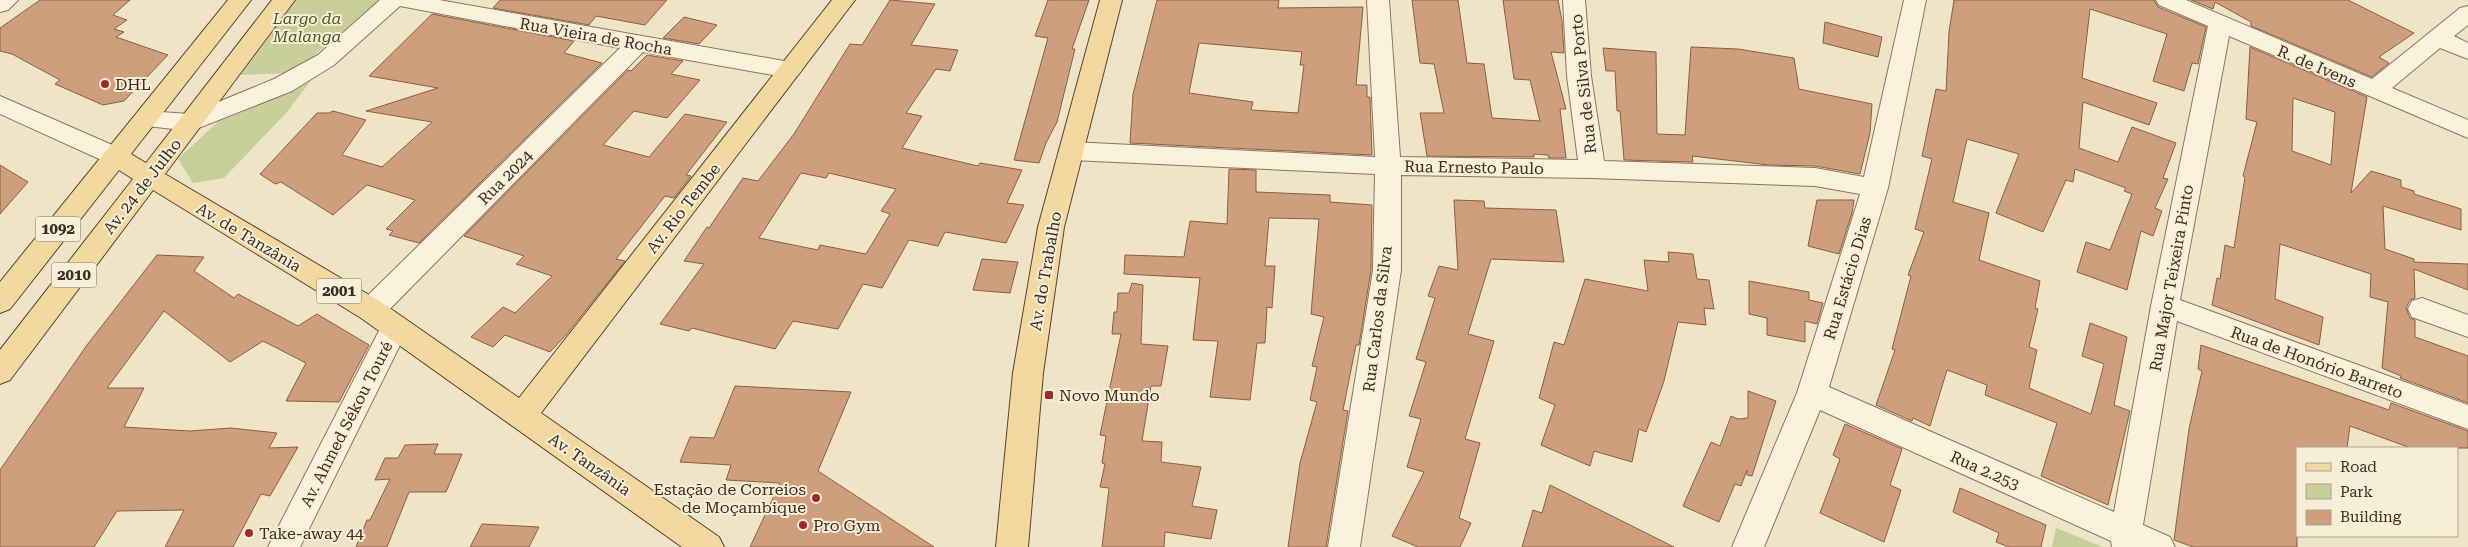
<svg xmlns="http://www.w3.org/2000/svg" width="2468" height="547" viewBox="0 0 2468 547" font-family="'Roboto Serif',serif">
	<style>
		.green { fill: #c9cf9b }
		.building { fill: #cf9f7d; stroke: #8d5f41; fill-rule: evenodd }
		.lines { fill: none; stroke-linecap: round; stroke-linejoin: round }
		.minor-casing { stroke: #8d765c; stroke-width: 2 }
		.major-casing { stroke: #5b4430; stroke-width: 2 }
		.minor { fill: #faf1dc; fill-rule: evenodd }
		.major { fill: #f3d9a0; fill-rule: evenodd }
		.poi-dot { fill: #9e2a2b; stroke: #f7eed8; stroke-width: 2 }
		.labels { text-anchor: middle; stroke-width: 4; stroke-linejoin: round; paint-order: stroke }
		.shield { fill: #f7eed8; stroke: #756857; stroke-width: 1 }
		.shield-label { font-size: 15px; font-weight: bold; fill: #3d2e20 }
		.park-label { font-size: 16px; font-style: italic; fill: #4d5a26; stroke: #f7eed8 }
		.street-label { font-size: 16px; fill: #3d2e20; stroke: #f7eed8 }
		.poi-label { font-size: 16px; fill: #3d2e20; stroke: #f7eed8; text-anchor: start }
	</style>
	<rect width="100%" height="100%" fill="#f0e4c8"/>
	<g class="green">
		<polygon points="293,0 379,0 294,73 239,75"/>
		<polygon points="313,78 287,112 224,178 193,183 178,159 226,114"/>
		<polygon points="2056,528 2103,547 2052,547"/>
	</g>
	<g class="building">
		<polygon points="40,0 130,0 113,15 127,20 114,29 124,32 116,37 168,55 124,101 103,105 55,84 60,80 12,54 0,51 0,28"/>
		<polygon points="500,0 667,0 645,25 596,16 589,25 493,8"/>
		<path d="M 890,0 L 935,4 L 911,45 L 958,50 L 950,71 L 936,69 L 906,113 L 922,116 L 902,148 L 978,166 L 980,163 L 1022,170 L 1007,203 L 1024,205 L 1006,243 L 945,232 L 938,246 L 909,240 L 882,288 L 863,284 L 838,329 L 793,321 L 775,349 L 692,328 L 689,331 L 660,324 L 704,264 L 684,261 L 707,227 L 709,228 L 743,178 L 758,181 L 794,134 L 850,44 L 862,45 ZM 801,173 L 826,178 L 829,173 L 896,189 L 881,211 L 890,214 L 866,254 L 820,245 L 818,250 L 759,238 Z"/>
		<polygon points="1048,0 1089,0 1072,49 1075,49 1057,122 1046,143 1039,163 1014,160 1048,38 1035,36"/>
		<path d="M 1157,0 L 1279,0 L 1278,8 L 1363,7 L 1356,85 L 1367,85 L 1367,97 L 1370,97 L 1372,155 L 1130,143 L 1133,94 ZM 1199,43 L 1302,52 L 1300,65 L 1304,65 L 1298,113 L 1251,110 L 1253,102 L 1189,93 Z"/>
		<polygon points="1412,0 1458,0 1467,63 1484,64 1492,118 1540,121 1530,80 1514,79 1503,0 1558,0 1562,21 1564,53 1551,52 1566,109 1560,109 1566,158 1549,158 1548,155 1534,154 1534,157 1427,156 1420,113 1444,113 1434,64 1420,63"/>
		<polygon points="1954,0 2154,0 2158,7 2206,27 2198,64 2192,63 2184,91 2153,81 2167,34 2090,9 2082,78 2157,103 2149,125 2083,102 2079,148 2118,162 2132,127 2176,143 2163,178 2168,179 2155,208 2162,211 2153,236 2141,231 2127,290 2077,272 2086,242 2110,250 2132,194 2124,191 2126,188 2075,169 2073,182 2066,180 2043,232 1996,213 2019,154 1967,139 1953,202 1989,213 1979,260 2040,281 2035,308 2038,309 2029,347 2037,350 2029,388 2091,414 2104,364 2082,356 2090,323 2127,337 2114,405 2130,411 2108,505 2041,476 2057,423 1985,395 1987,385 1947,370 1930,426 1913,418 1912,421 1876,405 1895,350 1892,349 1911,276 1908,275 1924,232 1915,229 1932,159 1922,156 1936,89 1946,91 1949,32"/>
		<polygon points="2191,0 2348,0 2414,33 2379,57 2389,63 2372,77 2251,26 2251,22 2215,2 2213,9"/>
		<polygon points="432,14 574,41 564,53 602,63 419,243 389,235 393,231 386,229 415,200 367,185 333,215 281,182 275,184 260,174 317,113 329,113 333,111 366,120 342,155 382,167 432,122 366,111 438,88 369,76"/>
		<polygon points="684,17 717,25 699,44 663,38"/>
		<polygon points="1825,22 1882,37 1878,57 1823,43"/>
		<polygon points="1691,47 1738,49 1794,58 1799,89 1872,104 1870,133 1860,174 1815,166 1769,165 1692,156 1693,162 1624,160 1620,111 1617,111 1615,71 1606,71 1603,48 1656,52 1657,134 1685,135"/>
		<path d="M 2250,47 L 2367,97 L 2351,193 L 2371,171 L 2401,180 L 2401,187 L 2414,191 L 2414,194 L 2461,209 L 2461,230 L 2383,206 L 2385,249 L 2414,259 L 2414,262 L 2468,264 L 2468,290 L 2414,269 L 2415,298 L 2410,300 L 2406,308 L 2410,318 L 2415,320 L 2415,337 L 2468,356 L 2468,403 L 2400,378 L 2401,376 L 2382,368 L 2388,302 L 2370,297 L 2371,274 L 2280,244 L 2275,299 L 2323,317 L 2319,345 L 2212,305 L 2217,278 L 2220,279 L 2225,245 L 2234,248 L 2245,177 L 2243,176 L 2257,122 L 2246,119 ZM 2293,98 L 2335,112 L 2331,165 L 2292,151 Z"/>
		<polygon points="647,55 683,61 671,74 700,80 667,118 634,111 603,145 649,157 685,114 727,122 686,175 691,176 674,198 665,196 616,259 625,261 565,336 550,352 505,335 493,347 471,337 503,307 515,313 552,276 516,264 524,256 464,236 628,70 631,71"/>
		<polygon points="0,165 28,182 0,214"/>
		<polygon points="1229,169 1256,170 1256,192 1330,195 1330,202 1372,205 1371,270 1359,345 1356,345 1343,410 1348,411 1326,547 1288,547 1300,463 1317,402 1310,400 1317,367 1312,366 1324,317 1311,314 1319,219 1269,218 1265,266 1275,266 1272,308 1267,307 1265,343 1257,343 1250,400 1210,397 1218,341 1193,340 1200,278 1124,274 1125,255 1184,257 1190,221 1227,224"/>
		<polygon points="1454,200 1484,201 1485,208 1556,210 1564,262 1491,259 1468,334 1494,341 1465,439 1480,443 1459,518 1471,523 1460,547 1418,547 1392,536 1424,472 1407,467 1421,419 1409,416 1426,362 1416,359 1435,298 1428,296 1439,266 1458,270"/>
		<polygon points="1817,200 1854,200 1852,213 1839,254 1808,246"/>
		<polygon points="1668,252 1693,254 1697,279 1709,280 1714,309 1704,308 1706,325 1678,322 1664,381 1646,432 1639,429 1632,462 1594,451 1590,466 1541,445 1555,405 1539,398 1554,342 1564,345 1585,279 1648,291 1644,260 1669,262"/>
		<polygon points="157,255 204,257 194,271 234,298 238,294 298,326 317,314 369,345 339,402 286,401 306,363 263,341 230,362 164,311 107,388 144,388 124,427 190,431 231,428 277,433 269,448 298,447 270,496 261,494 233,547 165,547 184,510 117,511 94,547 0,547 0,470 87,345"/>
		<polygon points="982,259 1018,262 1010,293 973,290"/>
		<polygon points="1749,281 1809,292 1809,300 1823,303 1817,324 1805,321 1805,342 1767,335 1767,318 1749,314"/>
		<polygon points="1132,283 1143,285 1141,344 1168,346 1161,386 1151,386 1142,441 1162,442 1161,462 1201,467 1192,506 1217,510 1211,539 1165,532 1164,547 1102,547 1109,488 1100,487 1105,464 1102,463 1106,436 1100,435 1121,334 1112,334 1114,312 1117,312 1118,293 1129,293"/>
		<polygon points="2201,345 2389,410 2391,403 2468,431 2468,448 2411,448 2350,426 2347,448 2297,448 2297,547 2193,547 2174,540 2189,429 2202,371 2198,369"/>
		<polygon points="735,386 851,392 818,471 934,547 750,547 780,483 726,480 731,465 680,462 690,437 714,438"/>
		<polygon points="1748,391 1776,401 1752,476 1747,475 1747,470 1741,486 1735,484 1719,522 1683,506 1711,442 1720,446 1731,416 1738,419 1748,418"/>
		<polygon points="1845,424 1902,449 1890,485 1901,490 1884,542 1820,513 1840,459 1833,455"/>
		<polygon points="438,444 434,454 462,454 446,492 409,492 387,547 356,547 367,520 370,520 390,479 375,480 385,458 398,458 405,445"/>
		<polygon points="1550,485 1674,547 1522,547 1533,510 1542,513"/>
		<polygon points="1960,488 2046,525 2041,547 2009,547 1996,542 1999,533 1953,512"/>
		<polygon points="482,524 539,527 529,547 470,547"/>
	</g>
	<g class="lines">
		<g class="minor-casing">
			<g id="minor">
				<polygon points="0,0 18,0 8,10 0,12"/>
				<polygon points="380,0 439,0 790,62 798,65 802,70 798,75 790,78 643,52 381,318 371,321 361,318 357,310 361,302 620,48 400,6 334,65 292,91 191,131 138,125 135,119 138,113 147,111 189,114 274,79 318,55"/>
				<polygon points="1367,0 1389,0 1400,157 1578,160 1567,76 1563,0 1585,0 1591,76 1604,161 1815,168 1864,177 1904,0 1926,0 1888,188 1829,387 2114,512 2151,306 2208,26 2159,5 2156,0 2186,0 2372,79 2460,8 2468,6 2468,25 2454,36 2468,43 2468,59 2440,48 2392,88 2468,120 2468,138 2229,36 2180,300 2468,405 2468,429 2177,321 2143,525 2170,537 2175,547 2112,547 2111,541 1820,410 1764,547 1732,547 1797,393 1860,194 1815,186 1592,178 1401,175 1401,270 1360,547 1328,547 1373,270 1375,174 1072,160 1063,157 1059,151 1063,145 1072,142 1375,157"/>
				<polygon points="0,96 126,151 130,157 126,163 117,166 108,163 0,114"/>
				<polygon points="2422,298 2468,315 2468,337 2412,317 2408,309 2412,301"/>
				<polygon points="395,316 405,319 409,327 300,547 268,547 385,319"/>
			</g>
		</g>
		<g class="major-casing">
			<g id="major">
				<polygon points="228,0 251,0 131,154 146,163 272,0 295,0 165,174 381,302 519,398 832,0 855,0 541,413 719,537 724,547 682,547 361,318 153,190 10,380 0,384 0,350 133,179 119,170 10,309 0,313 0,282"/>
				<polygon points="1100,0 1122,0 1064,227 1043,373 1028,547 996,547 1013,373 1038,227"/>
			</g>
		</g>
		<use href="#minor" class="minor"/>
		<use href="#major" class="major"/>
	</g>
	<g class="poi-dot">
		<circle cx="105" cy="84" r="5"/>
		<rect x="1044" y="390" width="10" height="10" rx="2.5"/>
		<circle cx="816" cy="498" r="5"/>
		<circle cx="803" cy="525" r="5"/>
		<circle cx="249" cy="533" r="5"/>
	</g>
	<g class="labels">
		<g class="shield">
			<rect x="35.5" y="216.5" width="45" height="25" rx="4"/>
			<rect x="51.5" y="262.5" width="45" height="25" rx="4"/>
			<rect x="316.5" y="278.5" width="45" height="25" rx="4"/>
		</g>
		<g class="shield-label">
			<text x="58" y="234">1092</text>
			<text x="74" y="280">2010</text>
			<text x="339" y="296">2001</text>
		</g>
		<g class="park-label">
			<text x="307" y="24">Largo da<tspan x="307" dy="18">Malanga</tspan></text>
		</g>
		<g class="street-label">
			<text transform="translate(596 36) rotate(10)" y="6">Rua Vieira de Rocha</text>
			<text transform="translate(2317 66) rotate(23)" y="6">R. de Ivens</text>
			<text transform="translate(1583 84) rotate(-96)" y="6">Rua de Silva Porto</text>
			<text transform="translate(1474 167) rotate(1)" y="6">Rua Ernesto Paulo</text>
			<text transform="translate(505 177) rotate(-45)" y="6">Rua 2024</text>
			<text transform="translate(142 186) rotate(-52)" y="6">Av. 24 de Julho</text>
			<text transform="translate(683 208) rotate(-52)" y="6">Av. Rio Tembe</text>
			<text transform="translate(249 237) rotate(31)" y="6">Av. de Tanzânia</text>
			<text transform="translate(1045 271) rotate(-80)" y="6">Av. do Trabalho</text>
			<text transform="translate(1847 278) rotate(-73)" y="6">Rua Estácio Dias</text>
			<text transform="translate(2171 278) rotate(-80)" y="6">Rua Major Teixeira Pinto</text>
			<text transform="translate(1377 319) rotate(-83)" y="6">Rua Carlos da Silva</text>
			<text transform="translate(2317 362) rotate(20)" y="6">Rua de Honório Barreto</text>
			<text transform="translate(346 424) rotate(-63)" y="6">Av. Ahmed Sékou Touré</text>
			<text transform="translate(590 464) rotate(35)" y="6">Av. Tanzânia</text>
			<text transform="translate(1985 470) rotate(24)" y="6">Rua 2.253</text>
		</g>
		<g class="poi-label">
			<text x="115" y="90">DHL</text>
			<text x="1059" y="401">Novo Mundo</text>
			<text x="806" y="495" text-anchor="end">Estação de Correios<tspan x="806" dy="18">de Moçambique</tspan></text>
			<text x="813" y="531">Pro Gym</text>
			<text x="259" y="539">Take-away 44</text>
		</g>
	</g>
	<rect x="2296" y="447" width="162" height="90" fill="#f7eed8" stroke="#ada18e"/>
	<rect x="2306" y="463" width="25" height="8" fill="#f3d9a0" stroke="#ada18e"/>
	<text x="2340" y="472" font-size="15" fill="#3d2e20">Road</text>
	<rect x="2306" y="484" width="25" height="15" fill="#c9cf9b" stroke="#ada18e"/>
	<text x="2340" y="497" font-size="15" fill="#3d2e20">Park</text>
	<rect x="2306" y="510" width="25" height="15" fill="#cf9f7d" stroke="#ada18e"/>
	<text x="2340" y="522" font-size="15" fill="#3d2e20">Building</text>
</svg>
